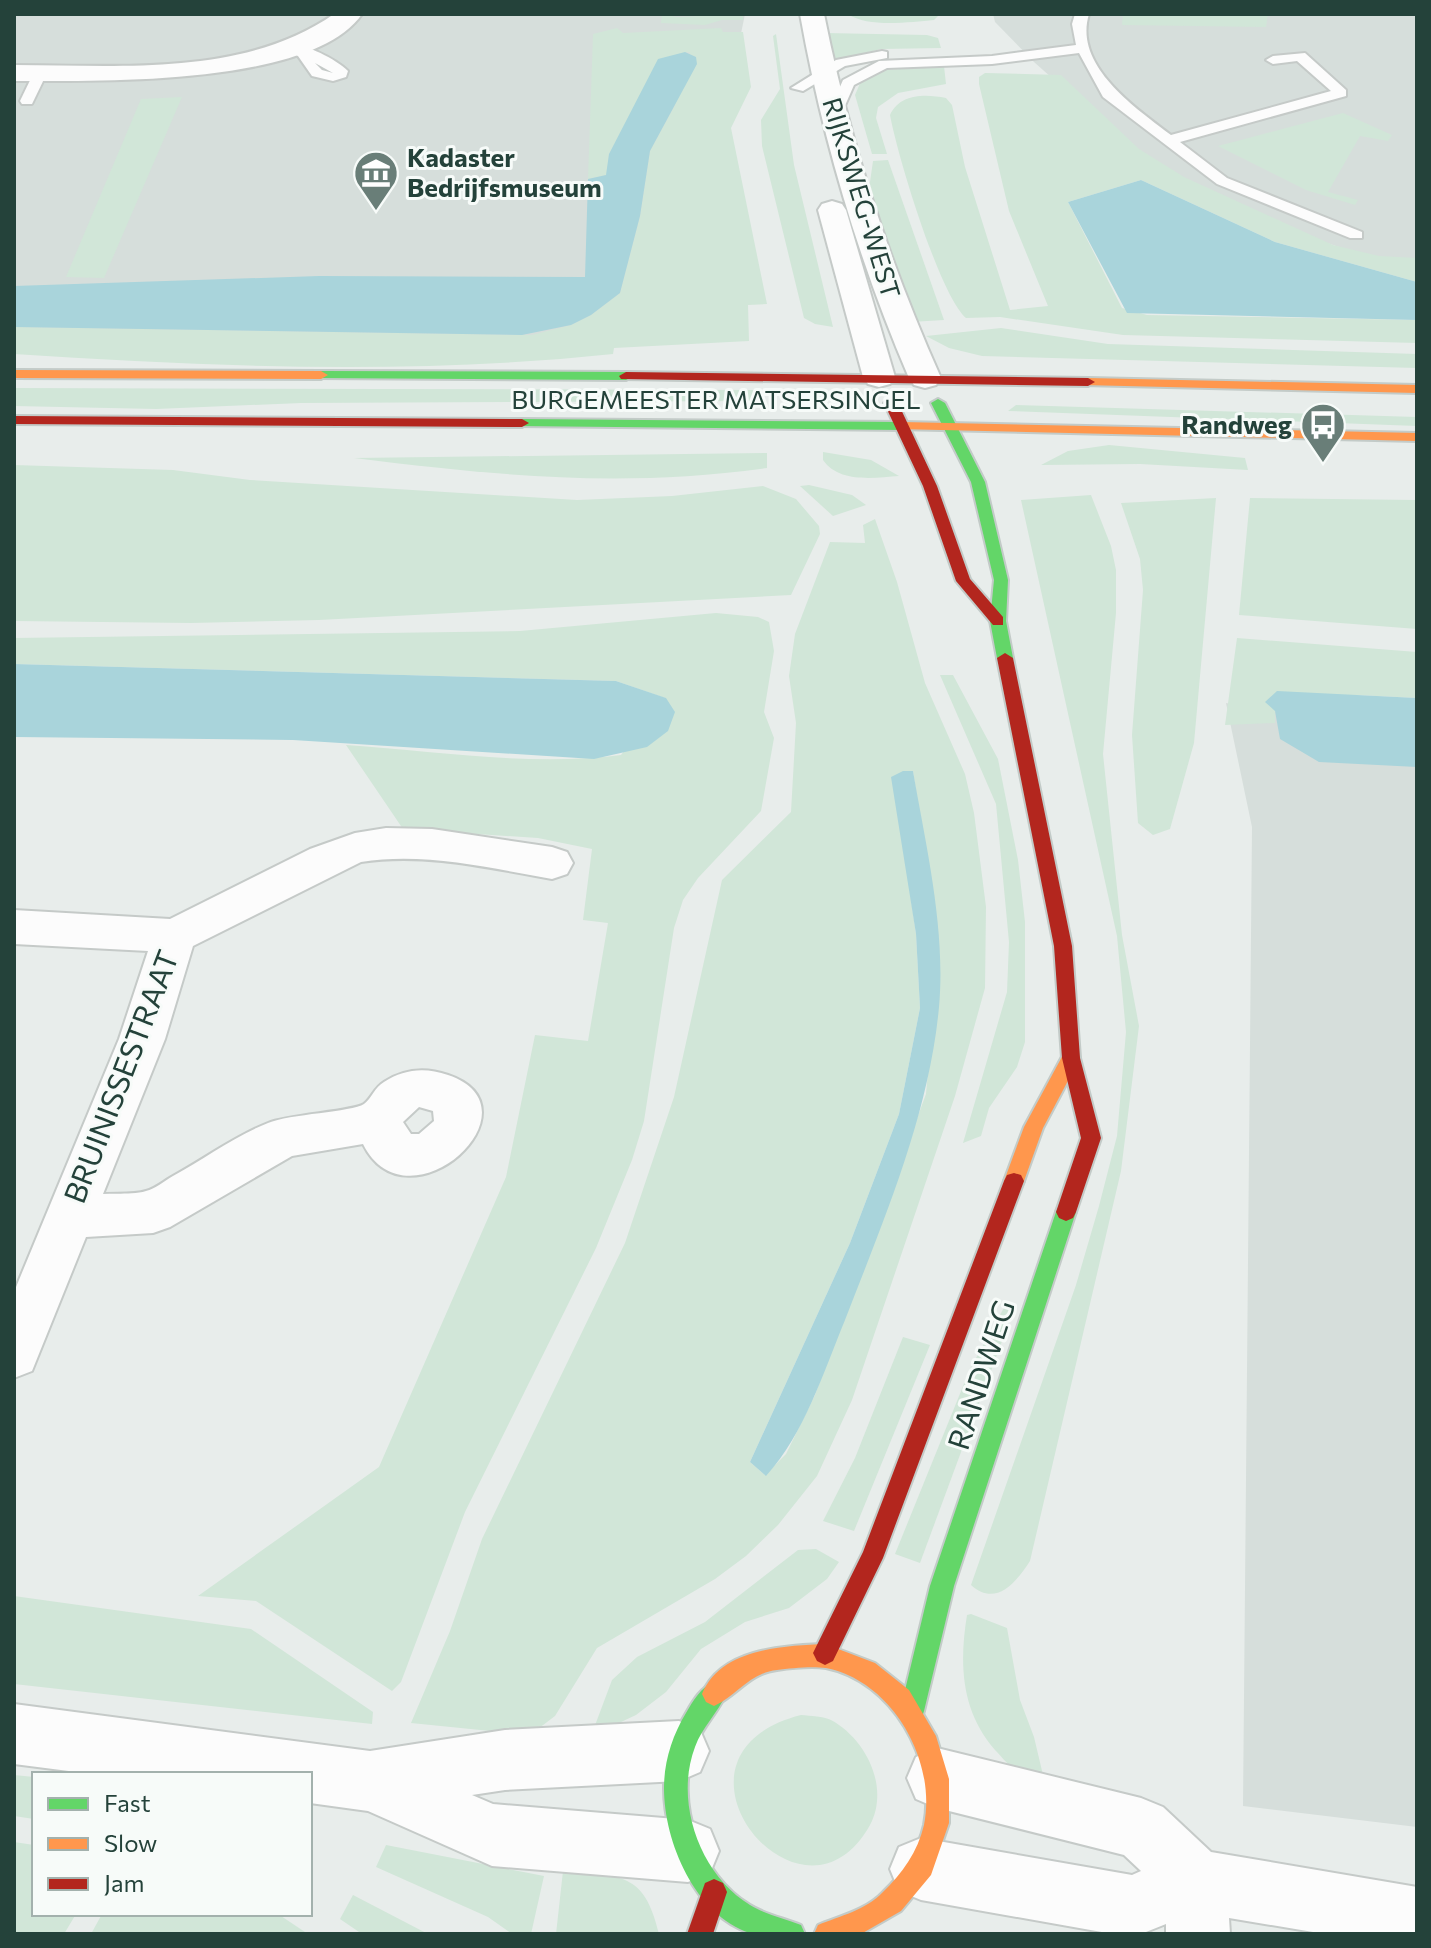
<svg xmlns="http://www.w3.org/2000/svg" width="1431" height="1948" viewBox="0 0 1431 1948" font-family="Commissioner,sans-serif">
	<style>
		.built { fill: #d6dedb }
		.green { fill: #d1e6d8; fill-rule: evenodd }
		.water { fill: #a9d4db }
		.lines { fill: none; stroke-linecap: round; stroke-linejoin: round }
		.lane-casing { stroke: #c5cac8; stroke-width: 4 }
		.street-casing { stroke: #c5cac8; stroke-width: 4 }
		.fast-casing { stroke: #c3cbc8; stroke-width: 4 }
		.slow-casing { stroke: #c3cbc8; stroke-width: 4 }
		.jam-casing { stroke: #c3cbc8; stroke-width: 4 }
		.lane { fill: #fcfcfc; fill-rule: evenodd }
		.street { fill: #fcfcfc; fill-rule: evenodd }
		.fast { fill: #63d668; fill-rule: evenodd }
		.slow { fill: #ff974d; fill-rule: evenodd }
		.jam { fill: #b3261e; fill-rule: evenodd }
		.labels { text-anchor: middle; stroke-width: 6; stroke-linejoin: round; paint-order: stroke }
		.far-poi-label { font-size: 26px; font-weight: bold; fill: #24423a; stroke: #f7fbf9; text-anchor: start }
		.far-street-label { font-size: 26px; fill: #24423a; stroke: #f7fbf9 }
		.street-label { font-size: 30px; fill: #24423a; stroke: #f7fbf9 }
	</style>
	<rect width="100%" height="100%" fill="#e8edeb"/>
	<g class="built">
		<polygon points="14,14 745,14 693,268 560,358 14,342"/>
		<polygon points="993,14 1417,14 1417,273 1240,214 1153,168 1034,62 995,22"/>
		<polygon points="1226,703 1417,738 1417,1827 1243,1806 1252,827"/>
	</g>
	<g class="green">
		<polygon points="662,14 677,17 743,14 743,20 722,20 705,25 661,23"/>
		<path d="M 848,14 L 940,14 L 934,20 C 910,22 868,28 848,14 Z"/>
		<polygon points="1123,14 1268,14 1266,27 1122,25"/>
		<path d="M 617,28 L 623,33 L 721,28 L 723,32 L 743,32 L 751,87 L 731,128 L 767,304 L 748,305 L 749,341 L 614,348 L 613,354 C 415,375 213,367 14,354 L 14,327 L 532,335 L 571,325 L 591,315 L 620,293 L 640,216 L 650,151 L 675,105 L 690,52 L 682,53 L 609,154 L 607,175 L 588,179 L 593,34 Z"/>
		<polygon points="825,33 927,35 938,38 941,48 881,49 830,61"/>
		<polygon points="776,34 794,165 833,327 815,324 804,318 762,146 761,120 780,89 773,36"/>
		<polygon points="944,66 946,84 898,93 878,107 876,118 887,154 872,154 855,95 861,81 885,70"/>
		<path d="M 985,73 L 1061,75 L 1139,149 L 1184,177 L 1333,245 L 1379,256 L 1417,258 L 1417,282 L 1275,242 L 1141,180 L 1068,202 L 1122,308 L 1147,315 L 1417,320 L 1417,343 L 1123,335 L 1000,317 L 966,318 C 939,294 897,154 890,115 C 900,93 926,94 946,98 L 952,105 L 965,167 L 1010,310 L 1048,306 L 1009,211 L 979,84 L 979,77 Z"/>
		<polygon points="182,97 104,278 66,277 141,99"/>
		<polygon points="1343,113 1392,135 1388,141 1360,136 1328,192 1358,200 1355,205 1306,190 1218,146"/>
		<polygon points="888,160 944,320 911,322 869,189 873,161"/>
		<polygon points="1001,328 1108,344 1417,354 1417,368 982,356 949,348 926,336"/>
		<polygon points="14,388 758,390 759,401 301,403 156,409 14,406"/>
		<polygon points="1016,405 1417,417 1417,426 1008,411"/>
		<polygon points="1109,445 1245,458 1248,470 1140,464 1041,465 1068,451"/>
		<path d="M 823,452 L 871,460 L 899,476 C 873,478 839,483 823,460 Z"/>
		<path d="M 767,453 L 767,468 C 620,488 500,476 354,458 Z"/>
		<polygon points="14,465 173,470 250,480 577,500 672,496 763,486 796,499 819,526 820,534 791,595 319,620 191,623 14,621"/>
		<polygon points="809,485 852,495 866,505 833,516 800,486"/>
		<path d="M 1091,495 L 1111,546 L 1116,570 L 1116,613 L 1103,754 L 1122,935 L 1139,1026 L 1121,1171 L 1030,1561 C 1017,1581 996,1608 971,1585 L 1076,1285 L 1099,1206 L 1117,1136 L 1126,1032 L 1117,936 L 1021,500 Z"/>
		<polygon points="1216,498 1194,743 1170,829 1153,835 1138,823 1132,735 1143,590 1140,559 1121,503"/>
		<polygon points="1250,498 1417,500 1417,629 1239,615"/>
		<path d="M 875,519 L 897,582 L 925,683 L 965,774 L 974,813 L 986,907 L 985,988 L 955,1096 L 852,1400 L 817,1476 L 778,1525 L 746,1556 L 715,1579 L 597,1648 L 555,1716 L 530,1735 L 411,1723 L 450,1631 L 482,1539 L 625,1243 L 674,1097 L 722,880 L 791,812 L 796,723 L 789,676 L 795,634 L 830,542 L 865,543 L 863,525 ZM 913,771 L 939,946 L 926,1094 L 815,1395 L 786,1454 L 765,1475 L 750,1462 L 850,1243 L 899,1114 L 920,1008 L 916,934 L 898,809 Z"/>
		<path d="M 716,613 L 758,617 L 769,622 L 774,651 L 764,712 L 774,738 L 761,811 L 698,878 L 683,900 L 674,928 L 644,1121 L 632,1160 L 596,1248 L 465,1512 L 401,1682 L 392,1691 L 256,1601 L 198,1596 L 379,1467 L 506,1177 L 535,1035 L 588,1041 L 608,923 L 583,920 L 592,849 L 538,838 L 403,829 L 346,745 C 436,751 532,767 621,755 L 665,698 L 616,681 L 14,664 L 14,638 L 520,631 Z"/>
		<polygon points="1237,638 1417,652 1417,698 1357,695 1275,711 1275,723 1225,725"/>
		<polygon points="940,675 953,675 998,759 1018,860 1025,922 1025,1042 1017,1067 989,1108 981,1136 963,1143 1007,992 1009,942 996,804"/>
		<polygon points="1006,1304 1015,1306 920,1563 895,1554 970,1369"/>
		<polygon points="903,1337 930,1345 854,1531 823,1521 855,1458"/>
		<polygon points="816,1549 839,1562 827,1579 789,1608 745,1622 701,1649 666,1692 636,1715 591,1736 612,1680 637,1657 705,1622 798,1550"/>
		<polygon points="14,1596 251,1629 373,1712 372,1724 14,1684"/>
		<path d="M 971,1614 L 1007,1628 L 1020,1700 L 1034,1737 L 1043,1775 C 1034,1773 1021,1772 1013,1768 C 1007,1764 1000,1755 995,1750 C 961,1711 959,1664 967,1615 Z"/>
		<path d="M 801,1715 C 811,1716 823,1716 831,1720 C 866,1739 890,1787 870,1825 C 802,1948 644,1755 801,1715 Z"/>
		<polygon points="14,1775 34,1777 34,1819 14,1816"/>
		<polygon points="14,1842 34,1845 34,1914 76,1914 64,1934 14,1934"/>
		<polygon points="386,1845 544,1876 531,1934 512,1934 488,1917 376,1867"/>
		<path d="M 563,1871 C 620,1877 644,1870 659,1934 L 556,1934 Z"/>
		<polygon points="353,1895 428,1934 362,1934 340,1919"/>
		<polygon points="102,1914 278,1914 308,1934 91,1934"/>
	</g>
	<g class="water">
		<polygon points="685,52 696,57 697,64 650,151 640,216 620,293 591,315 571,325 522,335 14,327 14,286 319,276 585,277 588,179 606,175 609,154 658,59"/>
		<polygon points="1141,180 1275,242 1417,282 1417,320 1127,313 1068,202"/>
		<polygon points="14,664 616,681 666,698 675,712 668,731 647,747 594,759 293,740 14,737"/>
		<polygon points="1277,691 1417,698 1417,767 1319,762 1280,739 1275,711 1265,702"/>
		<path d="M 903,771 L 913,771 C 926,847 946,929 939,1007 C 929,1115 884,1219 845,1320 C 823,1373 805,1433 766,1476 L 750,1462 L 850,1243 L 899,1114 L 920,1008 L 916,934 L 891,777 Z"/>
	</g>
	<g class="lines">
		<g class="lane-casing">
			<g id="lane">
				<path d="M 1075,14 L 1089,14 C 1073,66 1136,108 1171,135 L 1331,91 L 1297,61 L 1273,64 L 1266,60 L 1273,56 L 1305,53 L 1346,90 L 1346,96 L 1180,142 L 1227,178 L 1362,232 L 1362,238 L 1350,238 L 1217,184 L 1103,97 L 1079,53 L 992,64 L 887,68 L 854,85 L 840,117 L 828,114 L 843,80 L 879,61 L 992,56 L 1076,45 L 1072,24 Z"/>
				<path d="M 286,44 C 302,42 336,59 348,71 L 346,77 L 333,81 L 312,76 L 298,56 L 286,50 ZM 315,63 L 333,73 L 322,70 Z"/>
				<polygon points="882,51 887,52 887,58 845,66 803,91 791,88 836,60"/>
				<polygon points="35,70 47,73 32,104 22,104 20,101"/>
			</g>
		</g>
		<g class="street-casing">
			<g id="street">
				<path d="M 334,14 L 362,14 C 312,87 95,81 14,81 L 14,65 C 119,65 244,77 334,14 Z"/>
				<path d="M 800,14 L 824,14 C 849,139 889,262 941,378 L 936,385 L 925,388 L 914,385 L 909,378 C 859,262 822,138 800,14 Z"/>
				<polygon points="832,201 842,204 846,210 895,377 890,384 879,387 868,384 863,377 818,210 822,204"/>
				<path d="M 386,828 L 432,829 L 552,847 L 567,852 L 573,863 L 567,874 L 552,879 C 489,868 425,852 361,862 L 193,946 L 165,1039 L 103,1194 C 116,1193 133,1195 146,1191 C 155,1189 164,1181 173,1176 C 204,1159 235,1136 268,1123 C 289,1114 352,1112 364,1104 C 371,1099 375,1087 384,1082 C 404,1069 425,1067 448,1075 C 545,1108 408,1234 363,1144 L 292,1156 L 170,1227 L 153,1233 L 86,1237 L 32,1371 L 14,1378 L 14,1292 L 119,1039 L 148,951 L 14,944 L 14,910 L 170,919 L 310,849 L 355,833 ZM 419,1107 L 433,1111 L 434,1121 L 419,1134 L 411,1134 L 403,1122 Z"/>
				<polygon points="14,1704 370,1751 505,1730 679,1721 700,1730 709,1751 700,1772 679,1781 505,1790 472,1795 493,1804 688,1820 710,1829 719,1851 710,1873 688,1882 492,1866 368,1811 310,1803 310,1774 92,1774 14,1764"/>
				<polygon points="937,1748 1141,1798 1163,1807 1211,1852 1417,1887 1417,1934 1325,1934 1229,1918 1230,1934 1166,1934 1166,1924 1141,1934 1113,1934 921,1900 899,1891 890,1869 899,1847 921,1838 1132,1875 1141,1871 1124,1855 937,1808 916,1799 907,1778 916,1757"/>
			</g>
		</g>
		<g class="fast-casing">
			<g id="fast">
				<polygon points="321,371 626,372 633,376 626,380 316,378 314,375"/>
				<polygon points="938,399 945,403 985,482 1008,580 1006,621 1013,658 1005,663 997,658 990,621 994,580 971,482 931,403"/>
				<polygon points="522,419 902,422 909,426 902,430 517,426 517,420"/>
				<polygon points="1066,1203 1073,1206 1076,1212 954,1586 924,1711 921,1720 912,1723 903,1720 900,1711 930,1586 1056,1212 1059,1206"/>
				<path d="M 714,1682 L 722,1686 L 726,1694 C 718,1713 702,1727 695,1747 C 674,1802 700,1875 750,1905 C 766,1915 784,1918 801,1925 L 805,1934 C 789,1934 765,1938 750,1933 C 695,1915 664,1842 664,1788 C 664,1762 672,1736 686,1713 C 693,1701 701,1687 714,1682 Z"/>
			</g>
		</g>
		<g class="slow-casing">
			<g id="slow">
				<polygon points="14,370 321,371 328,375 321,379 14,378"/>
				<polygon points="1088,378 1417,385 1417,393 1083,385 1081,382"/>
				<polygon points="902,422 1417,433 1417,441 897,429 897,423"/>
				<polygon points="1071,1050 1078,1053 1080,1058 1043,1128 1024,1181 1021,1187 1014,1189 1007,1187 1004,1181 1024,1127 1064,1053"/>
				<path d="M 825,1644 L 875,1663 L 909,1690 L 936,1736 L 949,1779 L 949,1823 L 931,1875 L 901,1911 L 861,1934 L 814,1934 L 818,1925 C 840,1916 866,1910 883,1892 C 902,1874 918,1851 924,1825 C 937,1760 892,1681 826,1668 C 812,1666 791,1668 777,1670 C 749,1673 737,1696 714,1706 L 706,1702 L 702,1694 C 721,1648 783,1646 825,1644 Z"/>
			</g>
		</g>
		<g class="jam-casing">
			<g id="jam">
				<polygon points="626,372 1088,378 1095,382 1088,386 621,379 619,376"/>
				<polygon points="891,399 898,403 937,486 970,579 1003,617 1003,625 993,625 956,581 923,486 884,403"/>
				<polygon points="14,416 522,419 529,423 522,427 14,424"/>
				<polygon points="1005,653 1013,658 1072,946 1080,1058 1101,1138 1076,1212 1073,1218 1066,1221 1059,1218 1056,1212 1081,1138 1062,1058 1054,946 997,658"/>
				<polygon points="1014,1173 1021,1175 1024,1181 883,1558 833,1661 825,1665 817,1661 813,1653 863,1552 1004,1181 1007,1175"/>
				<polygon points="714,1879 723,1883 727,1892 713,1934 687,1934 705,1883"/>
			</g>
		</g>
		<use href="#lane" class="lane"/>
		<use href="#street" class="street"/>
		<use href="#fast" class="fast"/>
		<use href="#slow" class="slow"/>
		<use href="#jam" class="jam"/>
	</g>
	<defs>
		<g id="museum-pin" transform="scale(2.3)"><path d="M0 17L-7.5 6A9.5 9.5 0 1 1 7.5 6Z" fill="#697e78" stroke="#f7fbf9"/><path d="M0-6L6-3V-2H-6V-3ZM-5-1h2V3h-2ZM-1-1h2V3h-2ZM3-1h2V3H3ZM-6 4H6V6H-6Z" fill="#fff"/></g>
		<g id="bus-pin" transform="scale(2.3)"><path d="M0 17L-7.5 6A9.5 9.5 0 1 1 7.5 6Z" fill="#697e78" stroke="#f7fbf9"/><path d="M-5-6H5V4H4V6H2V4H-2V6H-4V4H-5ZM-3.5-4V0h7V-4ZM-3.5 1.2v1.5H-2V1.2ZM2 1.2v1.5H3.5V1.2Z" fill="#fff"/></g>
	</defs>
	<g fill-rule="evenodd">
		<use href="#museum-pin" x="376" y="173"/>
		<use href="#bus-pin" x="1323" y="425"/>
	</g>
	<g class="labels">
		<g class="far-poi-label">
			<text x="407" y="167">Kadaster<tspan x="407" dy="30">Bedrijfsmuseum</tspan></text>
			<text x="1292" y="434" text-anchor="end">Randweg</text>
		</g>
		<g class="far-street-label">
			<text transform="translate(861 198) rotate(73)" y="9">RIJKSWEG-WEST</text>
			<text x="716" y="409">BURGEMEESTER MATSERSINGEL</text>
		</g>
		<g class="street-label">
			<text transform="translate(122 1077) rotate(-69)" y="10">BRUINISSESTRAAT</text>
			<text transform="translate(982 1375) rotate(-72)" y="10">RANDWEG</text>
		</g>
	</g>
	<rect width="1431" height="1948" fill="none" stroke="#24423a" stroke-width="32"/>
	<rect x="32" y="1772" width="280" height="144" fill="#f7fbf9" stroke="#a3b1ad" stroke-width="2"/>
	<rect x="48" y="1798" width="40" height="12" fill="#63d668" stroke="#a3b1ad" stroke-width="2"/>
	<text x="104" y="1812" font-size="24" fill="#24423a">Fast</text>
	<rect x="48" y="1838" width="40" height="12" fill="#ff974d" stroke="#a3b1ad" stroke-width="2"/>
	<text x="104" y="1852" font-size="24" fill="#24423a">Slow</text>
	<rect x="48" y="1878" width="40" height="12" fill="#b3261e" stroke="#a3b1ad" stroke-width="2"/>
	<text x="104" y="1892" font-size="24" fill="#24423a">Jam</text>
</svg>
